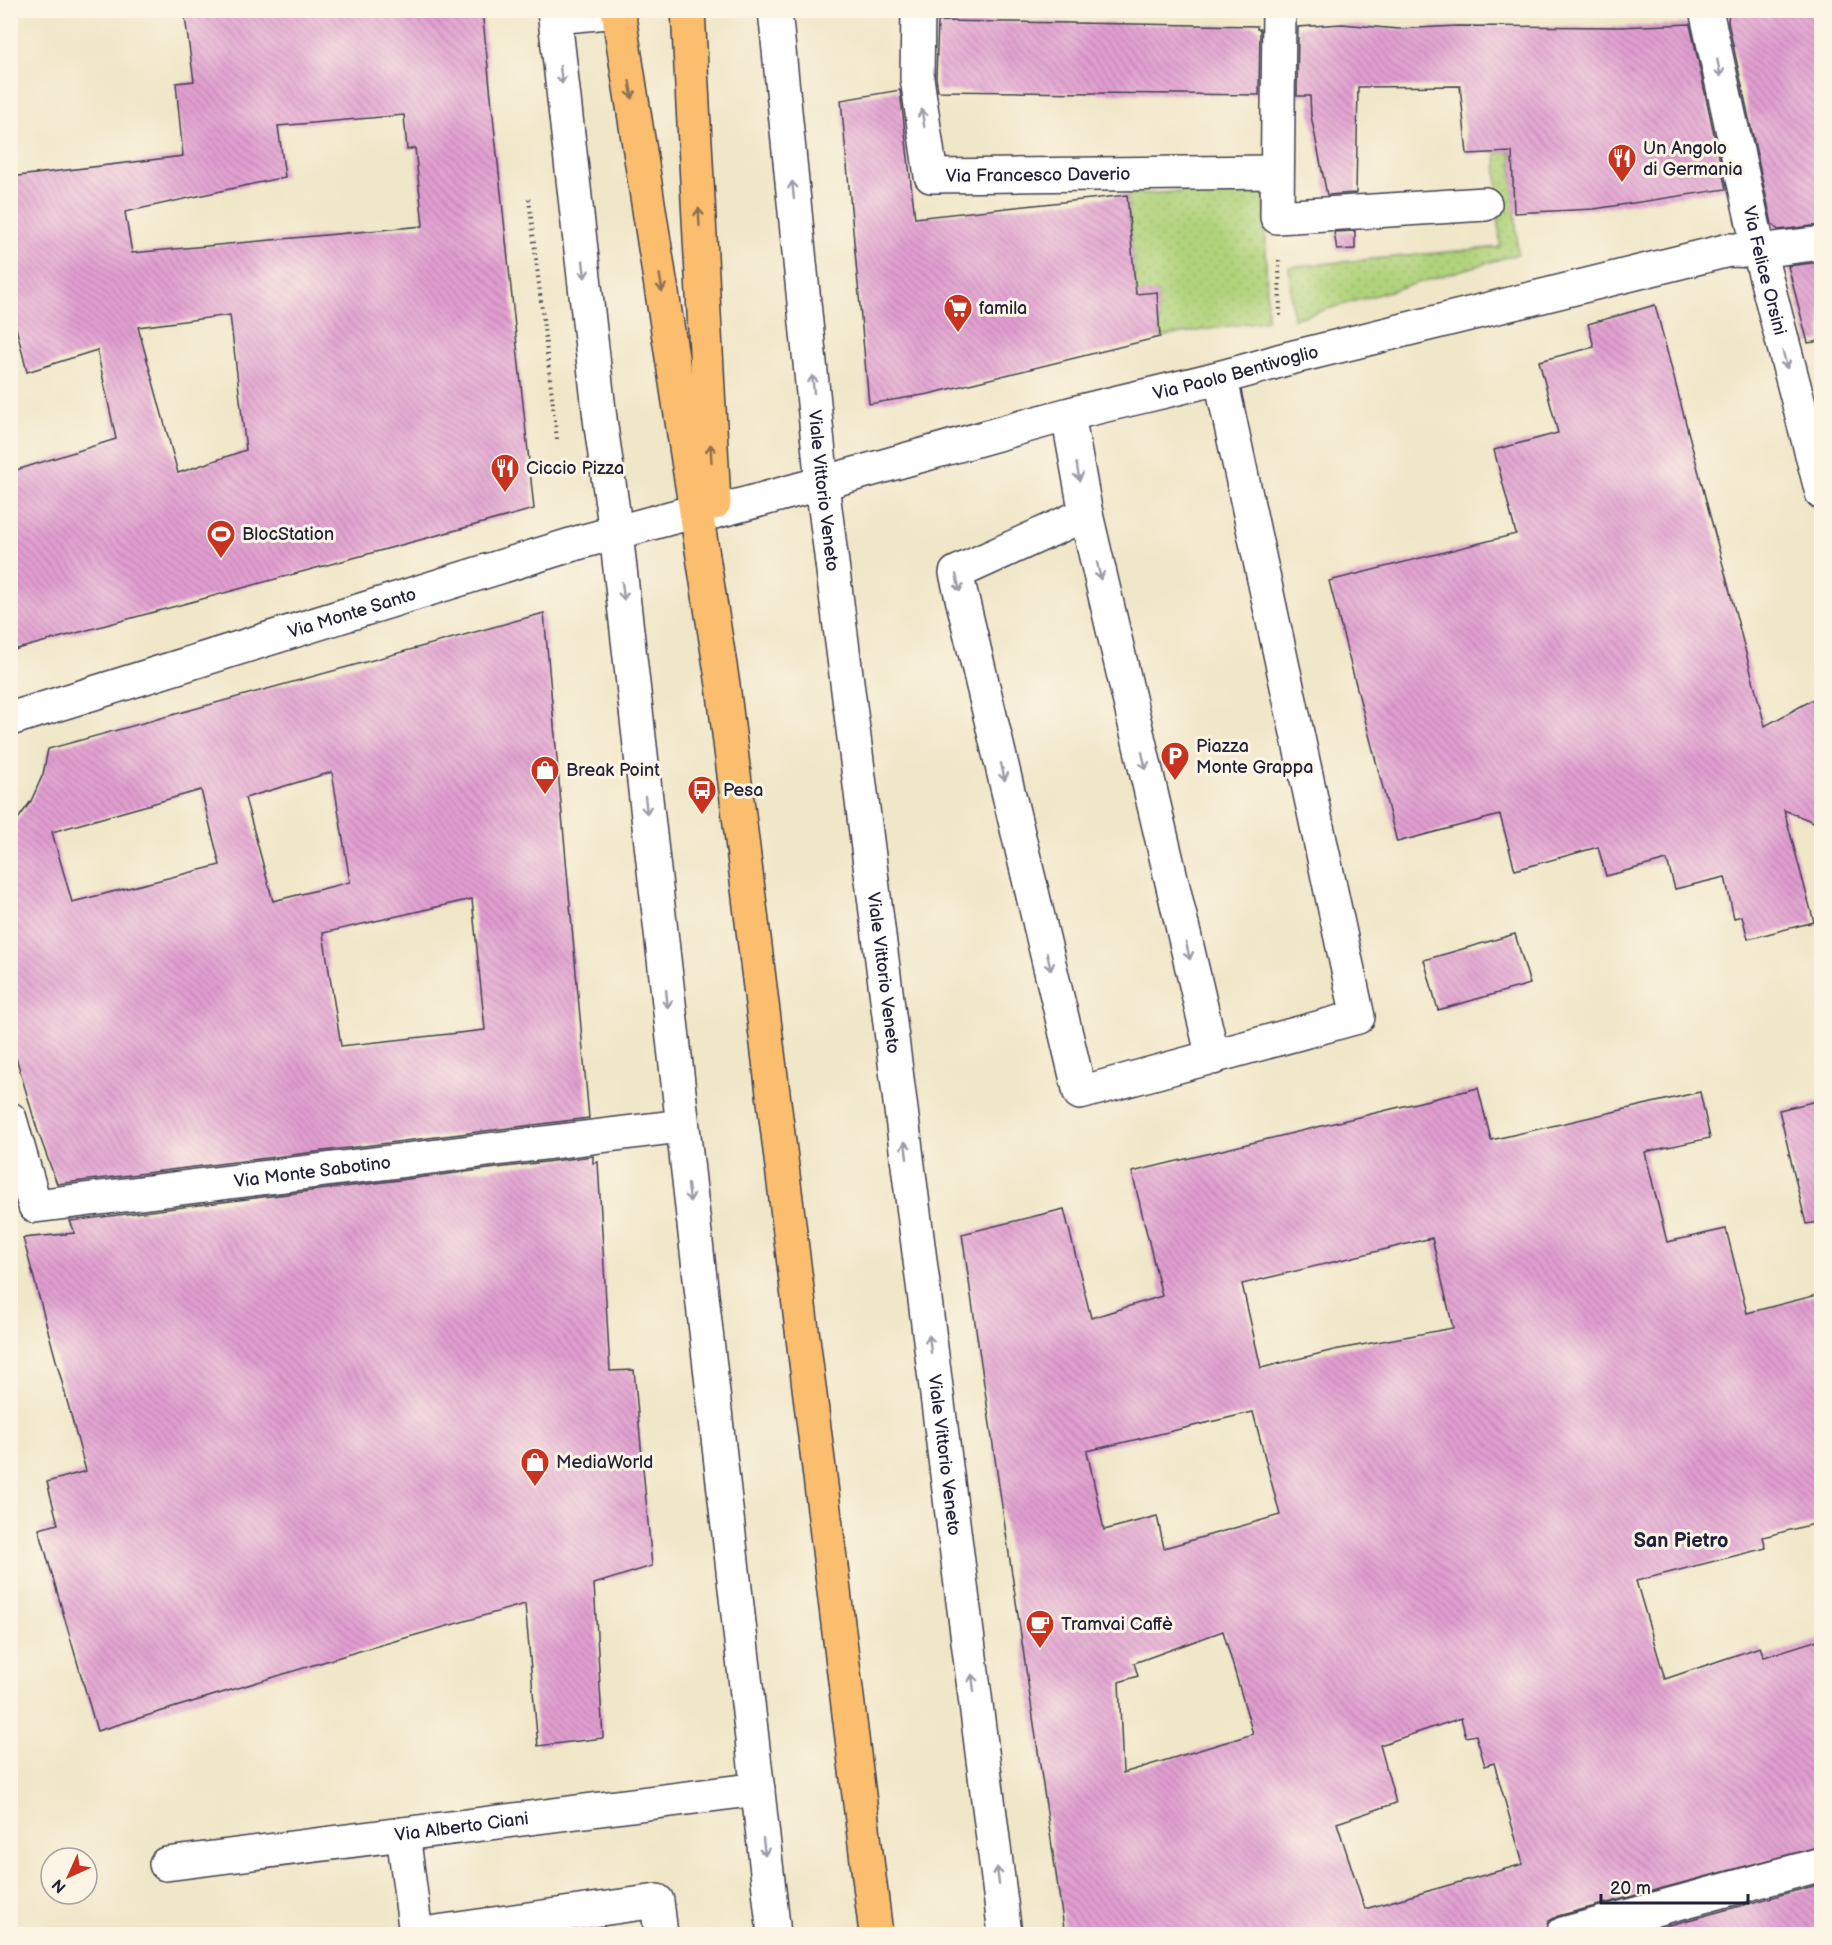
<svg xmlns="http://www.w3.org/2000/svg" width="1832" height="1945" viewBox="0 0 1832 1945" font-family="'Balsamiq Sans',sans-serif">
	<style>
		.grass { fill: url(#grass-dots); stroke: #6a7a5c; stroke-width: 1.5 }
		.building { fill: url(#building-back-hatch); fill-rule: evenodd }
		.lines { fill: none; stroke-linecap: round; stroke-linejoin: round }
		.minor-casing { stroke: #413f50; stroke-width: 36 }
		.major-casing { stroke: #413f50; stroke-width: 36 }
		.path { stroke: #413f50; stroke-width: 4; stroke-dasharray: 1.5 4.5; stroke-linecap: butt }
		.minor { stroke: #fff; stroke-width: 33 }
		.major { stroke: #fabe6e; stroke-width: 33 }
		.oneway { stroke: #9c9ca7 }
		.oneway2 { stroke: #8e7054 }
		.labels { text-anchor: middle; stroke-width: 6; stroke-linejoin: round; paint-order: stroke }
		.poi-label { font-size: 18px; fill: #22223b; stroke: #fcf5e5; text-anchor: start }
		.street-label { font-size: 18px; fill: #22223b; stroke: #fcf5e5 }
		.neighbourhood-label { font-size: 20px; font-weight: bold; fill: #22223b; stroke: #fcf5e5 }
	</style>
	<defs>
		<pattern id="grass-dots" width="8" height="8" patternUnits="userSpaceOnUse" patternTransform="scale(1.5)"><rect width="8" height="8" fill="#b1d37c"/><path d="M2 2h.1M6 6h.1" fill="none" stroke="#98b56c" stroke-width="1.8" stroke-linecap="round"/></pattern>
		<pattern id="building-back-hatch" width="6" height="6" patternUnits="userSpaceOnUse" patternTransform="scale(1.5)"><rect width="6" height="6" fill="#e29fd1"/><path d="M-1 5l2 2M0 0l6 6M5-1l2 2" fill="none" stroke="#b781ab"/></pattern>
	</defs>
	<rect width="100%" height="100%" fill="#fcf5e5"/>
	<filter id="ink" filterUnits="userSpaceOnUse"><feTurbulence type="fractalNoise" baseFrequency=".0167" numOctaves="2"/><feDisplacementMap in="SourceGraphic" scale="12" xChannelSelector="R" yChannelSelector="G"/><feConvolveMatrix kernelMatrix="1 2 1 2 8 2 1 2 1" color-interpolation-filters="sRGB"/></filter>
	<filter id="wash" filterUnits="userSpaceOnUse"><feTurbulence type="fractalNoise" baseFrequency=".008" numOctaves="4" result="noise"/><feDisplacementMap in="SourceGraphic" scale="24" xChannelSelector="R" yChannelSelector="G"/><feGaussianBlur stdDeviation="1.35" result="paint"/><feColorMatrix in="noise" values="0 0 0 0 0 0 0 0 0 0 0 0 0 0 0 0 0 1.4 0 .05"/><feComposite in="paint" operator="in"/></filter>
	<g filter="url(#wash)">
		<rect width="100%" height="100%" fill="#f0e6c8"/>
		<g class="grass">
			<polygon points="1511,152 1518,254 1293,319 1289,267 1500,247 1496,153"/>
			<polygon points="1265,187 1267,320 1160,337 1157,293 1136,294 1127,195"/>
		</g>
		<g id="blocks">
			<g class="building">
				<path d="M 184,10 L 482,10 L 534,509 L 10,651 L 10,472 L 116,439 L 97,350 L 27,372 L 10,303 L 10,177 L 183,156 L 176,83 L 194,81 ZM 404,115 L 407,150 L 415,148 L 423,226 L 132,253 L 125,212 L 285,177 L 278,126 ZM 230,315 L 246,450 L 178,473 L 138,327 Z"/>
				<polygon points="1729,10 1821,10 1821,225 1778,230 1772,224 1728,22"/>
				<polygon points="938,21 1257,26 1257,29 1260,29 1259,95 938,91 936,77"/>
				<polygon points="1342,24 1398,29 1457,26 1620,27 1690,24 1726,189 1594,209 1514,213 1512,152 1467,154 1460,86 1358,87 1356,193 1327,195 1311,116 1310,96 1297,96 1298,27"/>
				<polygon points="900,90 915,218 1127,195 1136,294 1157,292 1160,337 929,394 869,404 841,100"/>
				<polygon points="1355,231 1355,249 1337,250 1334,232"/>
				<polygon points="1821,262 1821,341 1808,343 1788,266"/>
				<polygon points="1655,305 1765,726 1821,695 1821,825 1784,810 1814,922 1748,939 1742,916 1734,918 1725,877 1675,889 1667,860 1606,876 1598,847 1515,870 1500,815 1397,842 1329,581 1516,534 1494,450 1558,433 1539,361 1594,347 1588,324"/>
				<path d="M 544,613 L 589,1118 L 57,1184 L 37,1129 L 10,1037 L 10,830 L 31,801 L 43,774 L 48,749 ZM 332,772 L 350,882 L 273,901 L 245,798 ZM 201,790 L 220,865 L 72,902 L 52,832 ZM 472,899 L 485,1030 L 341,1046 L 323,933 Z"/>
				<polygon points="1515,934 1530,984 1438,1010 1424,960"/>
				<path d="M 1478,1088 L 1491,1140 L 1700,1092 L 1710,1138 L 1645,1152 L 1667,1242 L 1726,1229 L 1747,1313 L 1821,1294 L 1821,1522 L 1763,1537 L 1766,1548 L 1636,1581 L 1665,1679 L 1760,1647 L 1764,1657 L 1821,1639 L 1821,1846 L 1558,1916 L 1549,1921 L 1545,1935 L 1065,1935 L 962,1234 L 1064,1209 L 1091,1318 L 1162,1296 L 1132,1172 ZM 1432,1238 L 1453,1328 L 1334,1350 L 1261,1368 L 1242,1284 ZM 1253,1412 L 1280,1515 L 1164,1548 L 1157,1516 L 1104,1530 L 1087,1451 ZM 1223,1631 L 1253,1734 L 1123,1773 L 1119,1682 L 1138,1676 L 1134,1663 ZM 1461,1718 L 1466,1737 L 1476,1735 L 1485,1766 L 1494,1763 L 1523,1864 L 1365,1909 L 1337,1823 L 1396,1803 L 1380,1745 Z"/>
				<polygon points="1821,1100 1821,1222 1806,1224 1779,1110"/>
				<polygon points="593,1156 593,1163 598,1162 610,1371 634,1370 652,1566 594,1584 603,1738 538,1746 525,1604 356,1652 97,1731 39,1529 58,1524 47,1482 86,1471 23,1238 75,1233 70,1221"/>
				<polygon points="1821,1884 1821,1935 1633,1935"/>
			</g>
		</g>
	</g>
	<g filter="url(#ink)">
		<use href="#blocks" fill-opacity="0" stroke="#413f50" stroke-width="1.5"/>
		<g class="lines">
			<g class="minor-casing">
				<g id="minor">
					<polyline points="554,10 600,419 616,533 774,1934"/>
					<path id="s1" d="M 775,10 L 822,484 L 1005,1934"/>
					<path id="s2" d="M 918,10 L 917,78 L 931,176 L 1276,172"/>
					<polyline points="1279,10 1277,217 1485,204"/>
					<path id="s3" d="M 1706,10 L 1759,251 L 1822,493"/>
					<polyline points="555,17 618,11"/>
					<polyline points="1068,415 1086,514 956,573 1080,1093 1358,1017 1221,379"/>
					<path id="s4" d="M 714,512 C 832,482 948,447 1066,415 C 1138,396 1210,383 1282,360 L 1729,250 L 1759,251 L 1822,243"/>
					<polyline points="1086,514 1213,1058"/>
					<path id="s5" d="M 10,719 L 577,543 L 696,511"/>
					<path id="s6" d="M 10,1119 L 35,1206 L 681,1126"/>
					<polyline points="403,1834 416,1934"/>
					<path id="s7" d="M 166,1864 L 758,1789"/>
					<polyline points="423,1934 657,1901 661,1934"/>
					<polyline points="1563,1934 1822,1864"/>
				</g>
			</g>
			<g class="major-casing">
				<g id="major">
					<polyline points="618,10 723,685 876,1934"/>
					<polyline points="688,10 714,503"/>
				</g>
			</g>
			<g class="path">
				<polyline points="529,199 557,439"/>
				<polyline points="1279,260 1280,318"/>
			</g>
			<use href="#minor" class="minor"/>
			<use href="#major" class="major"/>
		</g>
		<defs><path id="oneway-shaft" d="M-6 0H5M1.5-3L5.5 0L1.5 3" fill="none" stroke-width="1.6" stroke-linecap="round" stroke-linejoin="round" transform="scale(1.5)"/></defs>
		<g class="oneway">
			<use href="#oneway-shaft" transform="translate(1719 68) rotate(78)"/>
			<use href="#oneway-shaft" transform="translate(561 75) rotate(83)"/>
			<use href="#oneway-shaft" transform="translate(923 118) rotate(-98)"/>
			<use href="#oneway-shaft" transform="translate(793 190) rotate(-96)"/>
			<use href="#oneway-shaft" transform="translate(584 269) rotate(83)"/>
			<use href="#oneway-shaft" transform="translate(1785 360) rotate(76)"/>
			<use href="#oneway-shaft" transform="translate(813 384) rotate(-96)"/>
			<use href="#oneway-shaft" transform="translate(1078 472) rotate(80)"/>
			<use href="#oneway-shaft" transform="translate(1099 571) rotate(77)"/>
			<use href="#oneway-shaft" transform="translate(958 583) rotate(77)"/>
			<use href="#oneway-shaft" transform="translate(623 591) rotate(84)"/>
			<use href="#oneway-shaft" transform="translate(1144 761) rotate(77)"/>
			<use href="#oneway-shaft" transform="translate(1003 772) rotate(77)"/>
			<use href="#oneway-shaft" transform="translate(646 805) rotate(84)"/>
			<use href="#oneway-shaft" transform="translate(1188 951) rotate(77)"/>
			<use href="#oneway-shaft" transform="translate(1049 962) rotate(77)"/>
			<use href="#oneway-shaft" transform="translate(667 999) rotate(84)"/>
			<use href="#oneway-shaft" transform="translate(906 1150) rotate(-97)"/>
			<use href="#oneway-shaft" transform="translate(689 1193) rotate(83)"/>
			<use href="#oneway-shaft" transform="translate(930 1344) rotate(-97)"/>
			<use href="#oneway-shaft" transform="translate(973 1683) rotate(-97)"/>
			<use href="#oneway-shaft" transform="translate(764 1847) rotate(83)"/>
			<use href="#oneway-shaft" transform="translate(998 1876) rotate(-97)"/>
		</g>
		<g class="oneway2">
			<use href="#oneway-shaft" transform="translate(631 90) rotate(81)"/>
			<use href="#oneway-shaft" transform="translate(699 217) rotate(-93)"/>
			<use href="#oneway-shaft" transform="translate(661 283) rotate(81)"/>
			<use href="#oneway-shaft" transform="translate(711 453) rotate(-93)"/>
		</g>
	</g>
	<defs>
		<g id="restaurant-pin" transform="scale(1.5)"><path d="M0 17L-7.5 6A9.5 9.5 0 1 1 7.5 6Z" fill="#c8321e" stroke="#fcf5e5"/><path d="M-5-6h1v4h1v-4h1v4h1v-4h1v5L-1.5 .5V6h-2V.5L-5-1ZM5-6V6H3V1.5H1.5Q1.5-4 5-6Z" fill="#fff"/></g>
		<g id="supermarket-pin" transform="scale(1.5)"><path d="M0 17L-7.5 6A9.5 9.5 0 1 1 7.5 6Z" fill="#c8321e" stroke="#fcf5e5"/><path d="M-6-5.5h2.5l.6 2H6L4.5 2H-2.5L-4.4-4H-6ZM-1.5 3.2a1.3 1.3 0 1 0 .1 0ZM3 3.2a1.3 1.3 0 1 0 .1 0Z" fill="#fff"/></g>
		<g id="stadium-pin" transform="scale(1.5)"><path d="M0 17L-7.5 6A9.5 9.5 0 1 1 7.5 6Z" fill="#c8321e" stroke="#fcf5e5"/><path d="M0-5a6.5 5 0 1 0 0 10a6.5 5 0 1 0 0-10ZM-3.5-1.8h7v3.6h-7Z" fill="#fff"/></g>
		<g id="parking-pin" transform="scale(1.5)"><path d="M0 17L-7.5 6A9.5 9.5 0 1 1 7.5 6Z" fill="#c8321e" stroke="#fcf5e5"/><path d="M-3.5-5.5H1a3.5 3.5 0 0 1 0 7H-1V5.5H-3.5ZM-1-3.4V-.6H.8a1.4 1.4 0 0 0 0-2.8Z" fill="#fff"/></g>
		<g id="shop-pin" transform="scale(1.5)"><path d="M0 17L-7.5 6A9.5 9.5 0 1 1 7.5 6Z" fill="#c8321e" stroke="#fcf5e5"/><path d="M-5-2.5h2.3a2.7 3.5 0 0 1 5.4 0H5L5.5 6h-11ZM-1.5-2.5h3a1.5 2.3 0 0 0-3 0Z" fill="#fff"/></g>
		<g id="bus-pin" transform="scale(1.5)"><path d="M0 17L-7.5 6A9.5 9.5 0 1 1 7.5 6Z" fill="#c8321e" stroke="#fcf5e5"/><path d="M-5-6H5V4H4V6H2V4H-2V6H-4V4H-5ZM-3.5-4V0h7V-4ZM-3.5 1.2v1.5H-2V1.2ZM2 1.2v1.5H3.5V1.2Z" fill="#fff"/></g>
		<g id="cafe-pin" transform="scale(1.5)"><path d="M0 17L-7.5 6A9.5 9.5 0 1 1 7.5 6Z" fill="#c8321e" stroke="#fcf5e5"/><path d="M-5.5-4.5H6V0H3Q3 3.5 0 3.5H-2.5Q-5.5 3.5-5.5 0ZM3-3.2v2h1.7v-2ZM-6 4.5H4V6H-6Z" fill="#fff"/></g>
	</defs>
	<g fill-rule="evenodd">
		<use href="#restaurant-pin" x="1622" y="158"/>
		<use href="#supermarket-pin" x="958" y="308"/>
		<use href="#restaurant-pin" x="505" y="468"/>
		<use href="#stadium-pin" x="221" y="534"/>
		<use href="#parking-pin" x="1175" y="756"/>
		<use href="#shop-pin" x="545" y="770"/>
		<use href="#bus-pin" x="702" y="790"/>
		<use href="#shop-pin" x="535" y="1462"/>
		<use href="#cafe-pin" x="1040" y="1624"/>
	</g>
	<g class="labels">
		<g class="poi-label">
			<text x="1643" y="154">Un Angolo<tspan x="1643" dy="21">di Germania</tspan></text>
			<text x="979" y="314">famila</text>
			<text x="526" y="474">Ciccio Pizza</text>
			<text x="242" y="540">BlocStation</text>
			<text x="1196" y="752">Piazza<tspan x="1196" dy="21">Monte Grappa</tspan></text>
			<text x="566" y="776">Break Point</text>
			<text x="723" y="796">Pesa</text>
			<text x="556" y="1468">MediaWorld</text>
			<text x="1061" y="1630">Tramvai Caffè</text>
		</g>
		<g class="street-label">
			<text dy="6" stroke="none"><textPath href="#s2" startOffset="274">Via Francesco Daverio</textPath></text>
			<text dy="6" stroke="none"><textPath href="#s3" startOffset="267">Via Felice Orsini</textPath></text>
			<text dy="6" stroke="none"><textPath href="#s4" startOffset="540">Via Paolo Bentivoglio</textPath></text>
			<text dy="6" stroke="none"><textPath href="#s1" startOffset="483">Viale Vittorio Veneto</textPath></text>
			<text dy="6" stroke="none"><textPath href="#s5" startOffset="358">Via Monte Santo</textPath></text>
			<text dy="6" stroke="none"><textPath href="#s1" startOffset="969">Viale Vittorio Veneto</textPath></text>
			<text dy="6" stroke="none"><textPath href="#s6" startOffset="370">Via Monte Sabotino</textPath></text>
			<text dy="6" stroke="none"><textPath href="#s1" startOffset="1455">Viale Vittorio Veneto</textPath></text>
			<text dy="6" stroke="none"><textPath href="#s7" startOffset="298">Via Alberto Ciani</textPath></text>
		</g>
		<g class="neighbourhood-label">
			<text x="1681" y="1547">San Pietro</text>
		</g>
	</g>
	<rect width="1832" height="1945" fill="none" stroke="#fcf5e5" stroke-width="36"/>
	<g transform="translate(69 1876) rotate(225)"><circle r="28" fill="#fcf5e5" stroke="#a5a1a1" stroke-width="1.5"/>
	<path d="M0-4.5L10 22L0 15L-10 22Z" fill="#c8321e"/>
	<text y="-9" font-size="16" font-weight="bold" text-anchor="middle" fill="#22223b">N</text>
	</g>
	<path d="M1601 1894v9h147v-9" fill="none" stroke="#22223b" stroke-width="3"/>
	<text x="1610" y="1894" font-size="18" fill="#22223b" stroke="#fcf5e5" stroke-width="4.5" paint-order="stroke">20 m</text>
</svg>
